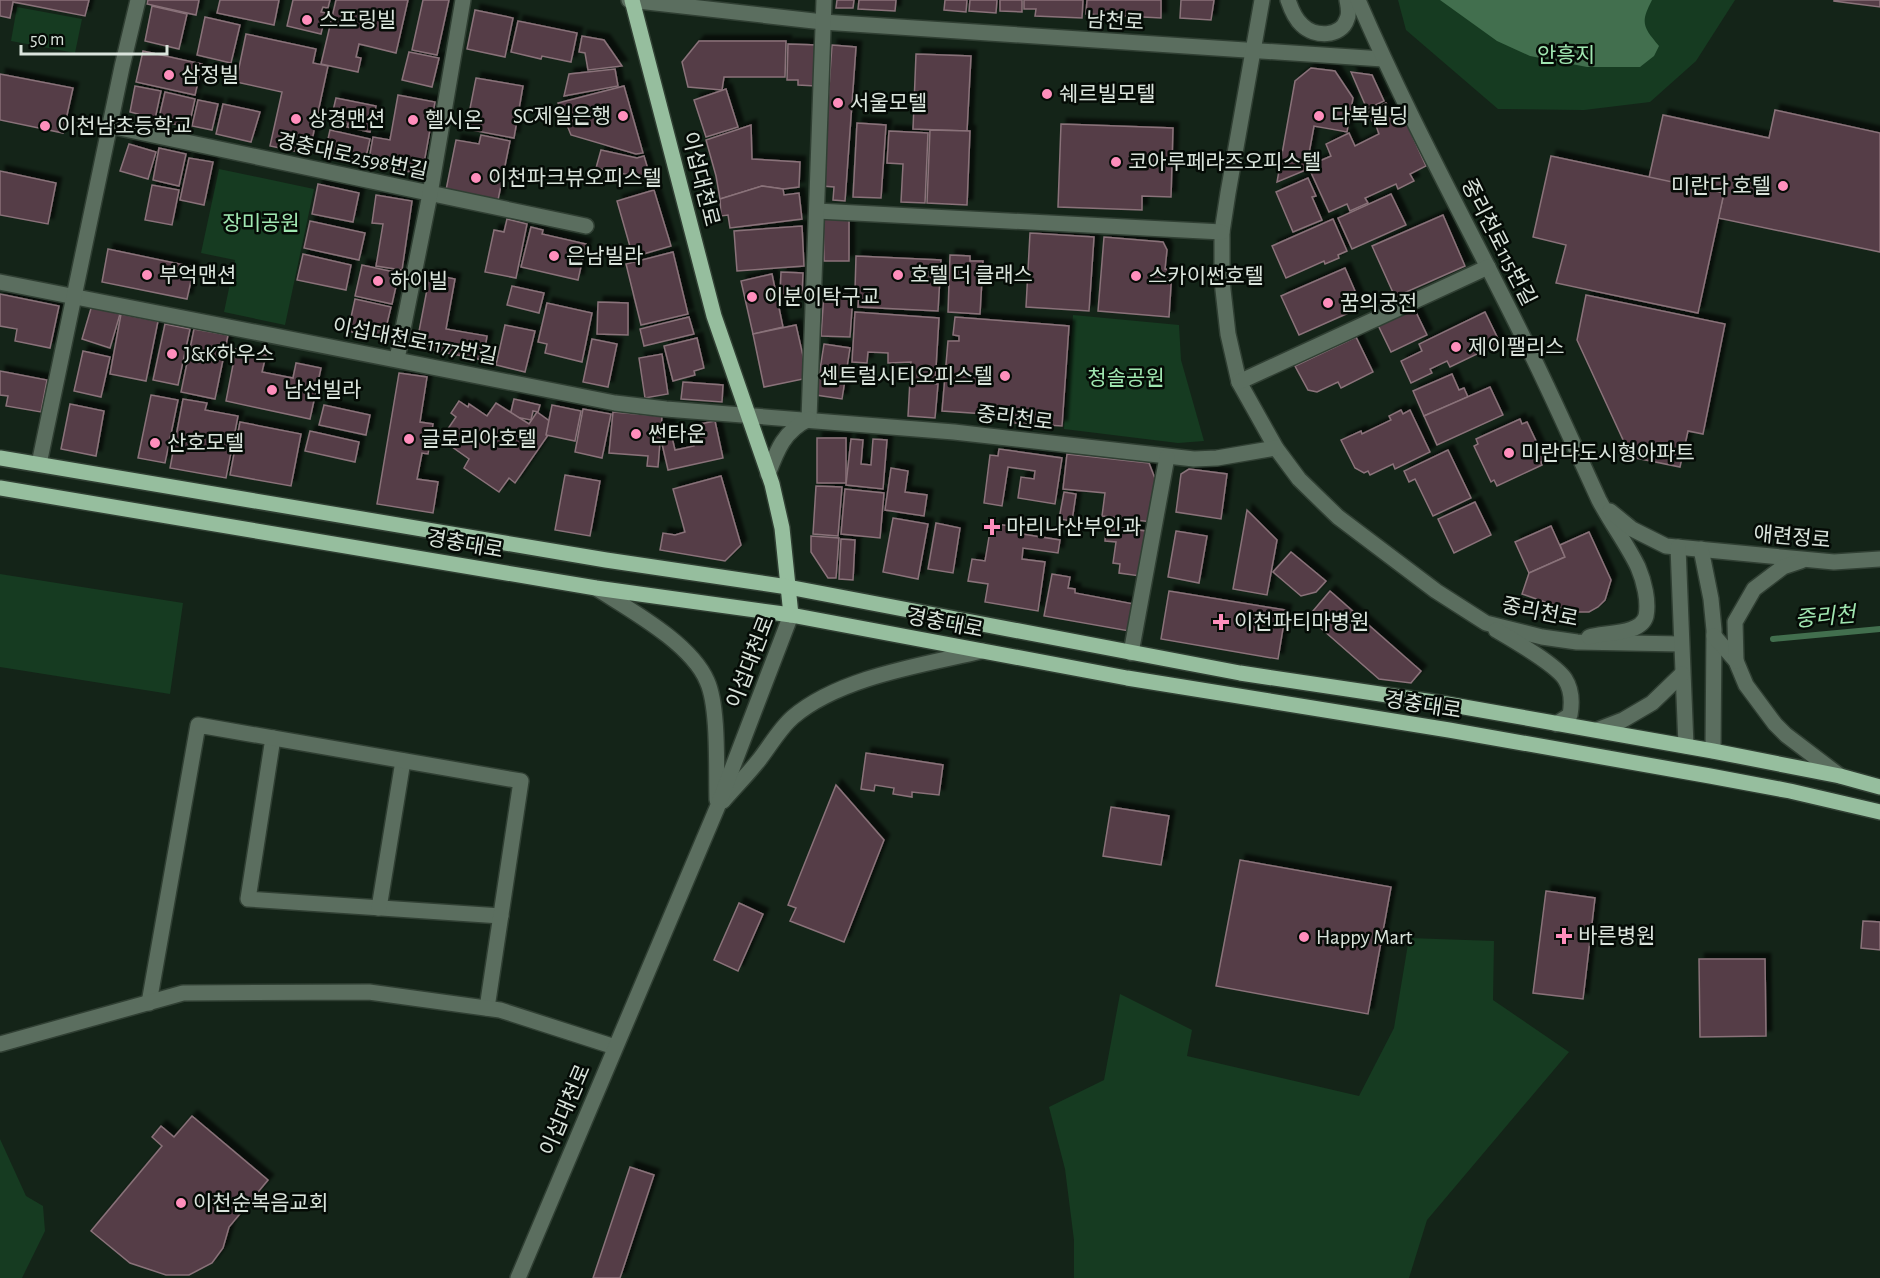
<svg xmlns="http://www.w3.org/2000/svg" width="1880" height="1278" viewBox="0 0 1880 1278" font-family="'Alegreya Sans','Noto Sans KR',sans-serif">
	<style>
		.green { fill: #163b21 }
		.water { fill: #426f4e }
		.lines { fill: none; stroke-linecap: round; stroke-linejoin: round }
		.stream { stroke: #426f4e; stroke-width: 6 }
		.building { fill: #543e46; stroke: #8a727a; stroke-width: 1.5; filter: url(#shadow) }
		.minor-casing { stroke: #303f33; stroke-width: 18 }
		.major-casing { stroke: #303f33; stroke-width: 18 }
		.minor { stroke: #5b6e5f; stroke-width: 15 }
		.major { stroke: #96be9e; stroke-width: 15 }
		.poi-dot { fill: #fe8ebc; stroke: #050b06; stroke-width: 2 }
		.labels { text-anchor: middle; stroke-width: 5; stroke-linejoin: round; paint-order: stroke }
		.poi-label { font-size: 21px; fill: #dae4dc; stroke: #050b06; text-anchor: start }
		.street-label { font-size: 21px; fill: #dae4dc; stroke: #050b06 }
		.park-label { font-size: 21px; fill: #a0e7b1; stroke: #050b06 }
		.water-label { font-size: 22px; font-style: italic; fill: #a0e6b0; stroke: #050b06 }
	</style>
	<defs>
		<filter id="shadow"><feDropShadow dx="5.5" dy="-5.5" stdDeviation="1.5" flood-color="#0009"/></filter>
	</defs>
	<rect width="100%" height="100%" fill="#142418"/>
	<g class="green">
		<polygon points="1398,0 1735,0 1696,61 1650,102 1584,110 1498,109 1406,30"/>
		<polygon points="17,7 82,19 75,53 11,41"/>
		<polygon points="219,169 314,189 285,325 224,312 235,260 201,253"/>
		<polygon points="1073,315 1179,325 1181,360 1204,441 1178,443 1064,429"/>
		<polygon points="0,574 183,603 170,694 0,667"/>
		<polygon points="1409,938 1494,941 1493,1000 1569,1052 1427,1220 1409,1278 1074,1278 1074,1240 1065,1169 1049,1107 1104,1080 1120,994 1192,1030 1187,1056 1359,1096 1394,1028"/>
		<polygon points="0,1139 26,1196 43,1206 45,1231 22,1278 0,1278"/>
	</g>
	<path class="water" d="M 1440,0 L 1652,0 C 1640,23 1643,27 1659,46 L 1654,56 L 1640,67 L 1587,67 L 1530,56 L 1497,41 Z"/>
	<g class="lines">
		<polyline class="stream" points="1773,639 1880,629"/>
	</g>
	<g class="building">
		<polygon points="0,0 89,0 85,16 13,2 10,18 0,16"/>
		<polygon points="148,0 199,0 196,15 147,4"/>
		<polygon points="220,0 279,0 274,25 217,13"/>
		<polygon points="293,0 330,0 328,8 323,7 321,12 326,13 321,34 287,26"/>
		<polygon points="336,0 408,0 396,53 359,44 356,57 361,58 358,72 321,64"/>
		<polygon points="423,0 449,0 437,55 412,50"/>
		<polygon points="837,0 854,0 853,8 836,8"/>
		<polygon points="859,0 896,0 895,11 858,9"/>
		<polygon points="945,0 967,0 966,12 944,10"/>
		<polygon points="970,0 997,0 996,13 969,11"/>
		<polygon points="1000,0 1022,0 1022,12 1000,11"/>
		<polygon points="1024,0 1083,0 1082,18 1035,16 1036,9 1024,9"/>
		<polygon points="1087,0 1161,0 1161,18 1086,14"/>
		<polygon points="1181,0 1214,0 1211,20 1180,18"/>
		<polygon points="1834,0 1880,0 1880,7 1834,1"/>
		<polygon points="152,6 187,14 179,49 145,41"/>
		<polygon points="475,10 513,18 505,57 467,49"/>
		<polygon points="205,17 240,25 231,63 197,55"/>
		<polygon points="518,21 577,33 571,62 542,56 541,59 511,52"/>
		<polygon points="246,34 316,49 313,63 328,66 309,154 270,146 282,92 236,82"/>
		<polygon points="582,36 604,40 622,66 588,70 585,53 579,52"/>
		<polygon points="699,41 786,41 785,77 724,77 722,90 688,87 682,62"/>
		<polygon points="788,44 817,45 816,86 798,85 798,80 787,80"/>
		<polygon points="832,45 856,47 845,201 833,200 834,187 822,186"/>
		<polygon points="143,51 202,64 195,95 136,82"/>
		<polygon points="409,52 439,58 432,87 402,80"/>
		<polygon points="916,54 971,56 967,131 913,129"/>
		<polygon points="1311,68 1335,71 1353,98 1347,132 1314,126 1306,170 1277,182 1295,81"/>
		<polygon points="615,69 618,86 564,96 569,74"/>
		<polygon points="1351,72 1372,75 1384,101 1367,109"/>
		<polygon points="0,74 73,88 63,133 0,120"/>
		<polygon points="476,78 523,86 514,138 466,129"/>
		<polygon points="135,86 161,91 154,124 136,120 138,114 130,112"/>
		<polygon points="624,86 643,153 636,154 571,135 558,103"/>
		<polygon points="726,89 738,127 706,137 694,100"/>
		<polygon points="165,92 195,99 189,126 158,122"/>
		<polygon points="398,95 435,102 422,174 368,165 373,137 390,140"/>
		<polygon points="336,98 376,106 370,132 347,127 348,124 342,123 343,117 332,115"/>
		<polygon points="198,100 218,104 212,130 192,126"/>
		<polygon points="1386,103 1391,112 1372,121 1368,112"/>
		<polygon points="223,104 260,112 251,142 216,134"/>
		<polygon points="1775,110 1880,133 1880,252 1718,218 1724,193 1649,178 1663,115 1769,138"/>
		<polygon points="1396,114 1402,126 1407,124 1426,166 1410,174 1414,181 1398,189 1396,184 1365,198 1368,203 1350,211 1347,204 1329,212 1308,166 1331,156 1326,144 1349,133 1355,146 1379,134 1375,123"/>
		<polygon points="857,123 886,125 881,198 853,197"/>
		<polygon points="1061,124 1173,128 1171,197 1142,196 1142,210 1058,207"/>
		<polygon points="751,125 752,159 800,162 799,187 783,189 762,186 720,199 716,176 706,140"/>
		<polygon points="330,130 370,139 366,157 358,156 357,160 342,157 341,161 324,157"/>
		<polygon points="930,130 970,131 967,205 927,203"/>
		<polygon points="889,131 928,133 925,203 901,202 903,164 887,163"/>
		<polygon points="481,135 510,141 498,200 446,190 456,140 479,144"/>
		<polygon points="129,144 156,152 148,179 120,171"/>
		<polygon points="159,148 186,154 179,186 153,180"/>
		<polygon points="601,150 637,158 644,156 650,176 639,177 596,168"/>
		<polygon points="1551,156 1724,193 1698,313 1556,283 1566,245 1533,237"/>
		<polygon points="189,158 213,162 204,205 180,200"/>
		<polygon points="0,171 56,183 48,224 0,215"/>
		<polygon points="1308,178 1316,196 1312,197 1322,220 1293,232 1276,192"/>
		<polygon points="318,184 359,193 353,222 312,214"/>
		<polygon points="152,185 179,190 172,225 145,220"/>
		<polygon points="762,186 783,189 784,195 799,193 802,219 730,228 728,215 721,216 720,199"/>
		<polygon points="654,190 671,246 633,257 617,201"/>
		<polygon points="1391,194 1406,225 1352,249 1338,218"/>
		<polygon points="376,195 412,201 402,270 376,266 383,224 372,223"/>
		<polygon points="1443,215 1465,266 1395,297 1372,246"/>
		<polygon points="507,219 527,224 516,278 485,272 494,230 504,232"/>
		<polygon points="823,219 849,219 849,261 824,261"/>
		<polygon points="1333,219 1347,251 1338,255 1339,258 1325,264 1324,261 1286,278 1272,246"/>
		<polygon points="310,221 365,233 359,260 304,248"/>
		<polygon points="802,226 804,266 737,271 734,231"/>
		<polygon points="531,227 543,230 542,234 586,244 578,280 521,267"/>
		<polygon points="1030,233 1094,237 1089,311 1026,307"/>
		<polygon points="1104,237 1163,242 1167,250 1165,269 1172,270 1169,317 1098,311"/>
		<polygon points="108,249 194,267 187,299 102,282"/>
		<polygon points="673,252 688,314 641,325 626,264"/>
		<polygon points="303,254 351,265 346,290 297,280"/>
		<polygon points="950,255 970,256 970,261 983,261 980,314 948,312"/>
		<polygon points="856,256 941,260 938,311 858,307 859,290 855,290"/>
		<polygon points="362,265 399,273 392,304 355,296"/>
		<polygon points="1345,268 1362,307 1299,335 1281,296"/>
		<polygon points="781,272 803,273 802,296 780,295"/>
		<polygon points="430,274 455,279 446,329 487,336 483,360 416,347"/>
		<polygon points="772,274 783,327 753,334 741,281"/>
		<polygon points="512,286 544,293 539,313 507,305"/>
		<polygon points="824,293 853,295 850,337 821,336"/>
		<polygon points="0,294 59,306 50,348 15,341 17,329 0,326"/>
		<polygon points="1586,295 1725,324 1703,434 1688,431 1680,467 1631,457 1577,340"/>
		<polygon points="355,299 391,307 384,336 372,333 371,337 348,331"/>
		<polygon points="598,302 628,303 628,335 597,334"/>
		<polygon points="547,303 592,313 582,362 545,353 547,344 538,342"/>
		<polygon points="92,305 120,314 110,348 82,339"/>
		<polygon points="1413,306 1427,335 1391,352 1377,323"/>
		<polygon points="855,312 939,318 935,384 938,384 935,418 908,416 911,362 888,363 888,353 868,352 867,363 852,362"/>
		<polygon points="1485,312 1500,343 1450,367 1447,361 1430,369 1432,373 1411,383 1401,361 1422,351 1419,344"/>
		<polygon points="121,314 158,321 146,381 110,374"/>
		<polygon points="689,317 694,334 644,346 640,329"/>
		<polygon points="955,317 1069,326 1062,426 1015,423 1015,416 942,411 948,341 959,341 959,336 953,335"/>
		<polygon points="165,324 190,329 178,385 153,380"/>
		<polygon points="505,325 535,331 525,372 496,365"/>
		<polygon points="796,325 808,378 764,387 753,334"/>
		<polygon points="194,329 228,335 215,399 181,392"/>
		<polygon points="1356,337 1373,372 1341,388 1338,382 1317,392 1308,390 1295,366"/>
		<polygon points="697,338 704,368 694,371 695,375 673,381 664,346"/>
		<polygon points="592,339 617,344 608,387 583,382"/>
		<polygon points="824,344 850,348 842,399 816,395"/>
		<polygon points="236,349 266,355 262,372 293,378 296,363 321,368 310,419 226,401"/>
		<polygon points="83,351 110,357 101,397 74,391"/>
		<polygon points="662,354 668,394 645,398 639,358"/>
		<polygon points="0,371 47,380 41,412 6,406 8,396 0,395"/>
		<polygon points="399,373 427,377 420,422 433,424 428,454 422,453 417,479 438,482 433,513 377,504"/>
		<polygon points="1452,374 1459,390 1464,388 1468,397 1424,416 1413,391"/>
		<polygon points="683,382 723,385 722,402 681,399"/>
		<polygon points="1490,387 1503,415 1437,445 1424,416"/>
		<polygon points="151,395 178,400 165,463 138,458"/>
		<polygon points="183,399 207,403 205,410 238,416 226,478 170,468"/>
		<polygon points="514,399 540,405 538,412 533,411 531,420 510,416"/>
		<polygon points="459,401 468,407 469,404 487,416 496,403 529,424 537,412 555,425 515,483 509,478 499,492 464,468 469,459 441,439 456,417 451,413"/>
		<polygon points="70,404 104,411 96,456 61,449"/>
		<polygon points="324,405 370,415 366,435 319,425"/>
		<polygon points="552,405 581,411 575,441 546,435"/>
		<polygon points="583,409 611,414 602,458 575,452"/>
		<polygon points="1401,410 1403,414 1410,410 1430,452 1395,469 1393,464 1370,475 1368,471 1364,473 1355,468 1341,440 1361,431 1362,434 1391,420 1389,416"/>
		<polygon points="613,412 662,416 658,467 647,466 648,456 609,453"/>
		<polygon points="1520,419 1522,424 1527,422 1545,460 1541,462 1542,465 1497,486 1494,480 1491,482 1474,446 1478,444 1476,439"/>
		<polygon points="715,421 723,458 668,470 658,426 669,424 675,450 694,446 690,426"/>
		<polygon points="240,422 301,434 291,486 230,475"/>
		<polygon points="310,431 359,442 355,462 305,451"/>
		<rect x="817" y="438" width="29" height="45"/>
		<polygon points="851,439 863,440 861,464 871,465 873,439 887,440 883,489 846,485"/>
		<polygon points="999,449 1062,458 1055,504 1018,498 1021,477 1034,479 1035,471 1008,467 1002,506 984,503 990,455 998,456"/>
		<polygon points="1448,450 1471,498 1433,516 1415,479 1409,482 1404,471"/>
		<polygon points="1067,454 1149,463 1156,481 1152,522 1102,516 1105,493 1063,489"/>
		<polygon points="891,468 908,471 905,492 927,495 924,516 885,510"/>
		<polygon points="1189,469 1227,474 1221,519 1176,512 1181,474"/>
		<polygon points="565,475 600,481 590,536 555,530"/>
		<polygon points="721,476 741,545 725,561 660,550 663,533 675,535 685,532 673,489"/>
		<polygon points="816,486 842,487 838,536 813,534"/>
		<polygon points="845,489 884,493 880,538 841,534"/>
		<polygon points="1064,492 1076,494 1072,521 1059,519"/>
		<polygon points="1475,502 1491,535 1454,553 1438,519"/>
		<polygon points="1247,510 1277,540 1267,595 1233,589"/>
		<polygon points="893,518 928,524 918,579 883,572"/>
		<polygon points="936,523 960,528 953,573 928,569"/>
		<polygon points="996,524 1010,526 1009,532 1060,540 1058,553 1023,548 1022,559 1045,562 1038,611 985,602 988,584 968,581 972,559 985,561 990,531 995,531"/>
		<polygon points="1106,526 1146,531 1140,576 1119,573 1120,564 1113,563 1116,542 1105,541"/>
		<polygon points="1551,526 1565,557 1529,573 1515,542"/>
		<polygon points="1176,531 1207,536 1199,583 1168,577"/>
		<polygon points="1589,532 1611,580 1605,600 1598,607 1589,612 1574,612 1522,594 1529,573 1565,557 1560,545"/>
		<polygon points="811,536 839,538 836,578 828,578 811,552"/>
		<polygon points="841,539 855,540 853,580 839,579"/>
		<polygon points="1291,552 1326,581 1316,592 1301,596 1273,572"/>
		<polygon points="1052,574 1070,577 1068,588 1075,589 1075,593 1134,604 1129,631 1044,616"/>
		<polygon points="1169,591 1286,610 1278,659 1161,639"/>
		<polygon points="1330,591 1421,671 1411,683 1379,679 1316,624 1321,618 1313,611"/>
		<polygon points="866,753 943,765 939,795 912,792 912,797 893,794 894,788 875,785 874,791 861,789"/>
		<polygon points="836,785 884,840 844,942 790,921 796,908 788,905"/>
		<polygon points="1111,807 1169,816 1161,865 1103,856"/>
		<polygon points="1240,860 1391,887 1368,1014 1216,986"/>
		<polygon points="1546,891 1595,898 1583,999 1533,993"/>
		<polygon points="739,903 763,914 738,971 714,960"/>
		<polygon points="1863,921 1880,922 1880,950 1861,948"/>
		<polygon points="1699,959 1765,959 1766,1036 1700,1037"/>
		<polygon points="192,1116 268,1180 229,1227 223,1248 212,1263 189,1275 166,1275 130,1263 91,1231 162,1146 152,1137 161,1126 174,1137"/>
		<polygon points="630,1167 654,1175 620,1278 593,1278"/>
	</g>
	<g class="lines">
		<g class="minor-casing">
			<g id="minor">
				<polyline points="629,0 823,22 1383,59"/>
				<polyline points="1262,0 1228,193 1222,232 1222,281 1228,334 1239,382 1276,448 1299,479 1338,517 1436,591 1486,623 1542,637 1577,642 1681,644"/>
				<path d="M 1288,0 C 1291,9 1295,19 1302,25 C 1314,37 1341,38 1347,19 C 1350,13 1348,6 1347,0"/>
				<path d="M 1358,0 C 1408,117 1470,229 1526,343 C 1552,395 1575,448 1599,500 C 1611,523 1627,544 1638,567 C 1644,581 1649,601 1646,616 C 1641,635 1604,632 1589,637"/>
				<polyline points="110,126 586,226"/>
				<polyline points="817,211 1222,232"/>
				<polyline points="0,282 615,403 666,409 954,432 1194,459 1217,458 1276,448"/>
				<polyline points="397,359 430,194 463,0"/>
				<polyline points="1239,382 1488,267"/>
				<polyline points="809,419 824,0"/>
				<polyline points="39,464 122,67 138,0"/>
				<path d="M 768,474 C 777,450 784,431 809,419"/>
				<polyline points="1610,511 1632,529 1666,546 1834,562 1880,559"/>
				<polyline points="1678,547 1686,746"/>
				<polyline points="1701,549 1711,599 1714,630 1713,751"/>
				<path d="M 596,588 C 630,610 691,643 707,681 C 719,707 716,770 717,800"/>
				<path d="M 1496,630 C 1513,640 1555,664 1565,679 C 1572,690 1572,704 1570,715 L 1556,724"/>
				<polyline points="1714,636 1736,661 1746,685 1775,724 1786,735 1840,776"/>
				<polyline points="1131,653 1167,457"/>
				<polyline points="1736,661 1735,622 1754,589 1783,567 1801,561"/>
				<polyline points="1597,730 1623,720 1652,703 1682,674"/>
				<polyline points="273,738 248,899 501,916"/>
				<path d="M 723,801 C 735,787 748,774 759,760 C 770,746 780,728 793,717 C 840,677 923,665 982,651"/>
				<polyline points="379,908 403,761"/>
				<polyline points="149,1003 198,725 521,781 487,1008"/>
				<polyline points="0,1044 183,993 369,992 500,1010 615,1047"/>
				<polyline points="518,1278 717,808 791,615"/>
			</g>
		</g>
		<g class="major-casing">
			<g id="major">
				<polyline points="632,0 714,316 772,484 782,528 791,615"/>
				<polyline points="0,458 606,560 788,587 1240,673 1447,704 1713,751 1840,776 1880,787"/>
				<polyline points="0,488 596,588 791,615 1127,678 1449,730 1710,776 1790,791 1880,812"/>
			</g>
		</g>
		<use href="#minor" class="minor"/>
		<use href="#major" class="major"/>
	</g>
	<g class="poi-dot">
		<circle cx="307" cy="20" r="6"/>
		<circle cx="169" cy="75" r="6"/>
		<circle cx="1047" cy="94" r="6"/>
		<circle cx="838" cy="103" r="6"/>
		<circle cx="623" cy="116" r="6"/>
		<circle cx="1319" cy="116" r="6"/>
		<circle cx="296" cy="119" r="6"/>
		<circle cx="413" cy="120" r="6"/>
		<circle cx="45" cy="126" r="6"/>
		<circle cx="1116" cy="162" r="6"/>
		<circle cx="476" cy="178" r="6"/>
		<circle cx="1783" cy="186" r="6"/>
		<circle cx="554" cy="256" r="6"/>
		<circle cx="147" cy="275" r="6"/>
		<circle cx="898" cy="275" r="6"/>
		<circle cx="1136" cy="276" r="6"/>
		<circle cx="378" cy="281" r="6"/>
		<circle cx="752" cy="297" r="6"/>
		<circle cx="1328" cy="303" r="6"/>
		<circle cx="1456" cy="347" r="6"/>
		<circle cx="172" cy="354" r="6"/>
		<circle cx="1005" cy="376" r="6"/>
		<circle cx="272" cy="390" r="6"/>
		<circle cx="636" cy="434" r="6"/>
		<circle cx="409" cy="439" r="6"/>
		<circle cx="155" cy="443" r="6"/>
		<circle cx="1509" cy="453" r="6"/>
		<path d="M989 518h6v6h6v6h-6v6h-6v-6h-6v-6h6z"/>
		<path d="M1218 613h6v6h6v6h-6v6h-6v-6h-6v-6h6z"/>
		<path d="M1561 927h6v6h6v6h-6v6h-6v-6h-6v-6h6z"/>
		<circle cx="1304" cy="937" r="6"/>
		<circle cx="181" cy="1203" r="6"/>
	</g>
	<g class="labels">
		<g class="poi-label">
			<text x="319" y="27">스프링빌</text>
			<text x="181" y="82">삼정빌</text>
			<text x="1059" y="101">쉐르빌모텔</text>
			<text x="850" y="110">서울모텔</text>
			<text x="611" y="123" text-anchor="end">SC제일은행</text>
			<text x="1331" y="123">다복빌딩</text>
			<text x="308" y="126">상경맨션</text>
			<text x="425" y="127">헬시온</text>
			<text x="57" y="133">이천남초등학교</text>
			<text x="1128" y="169">코아루페라즈오피스텔</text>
			<text x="488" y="185">이천파크뷰오피스텔</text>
			<text x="1771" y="193" text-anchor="end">미란다 호텔</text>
			<text x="566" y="263">은남빌라</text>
			<text x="159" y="282">부억맨션</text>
			<text x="910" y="282">호텔 더 클래스</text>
			<text x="1148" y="283">스카이썬호텔</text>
			<text x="390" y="288">하이빌</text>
			<text x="764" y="304">이분이탁구교</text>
			<text x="1340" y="310">꿈의궁전</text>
			<text x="1468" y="354">제이팰리스</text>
			<text x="184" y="361">J&amp;K하우스</text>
			<text x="993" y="383" text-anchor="end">센트럴시티오피스텔</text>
			<text x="284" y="397">남선빌라</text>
			<text x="648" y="441">썬타운</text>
			<text x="421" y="446">글로리아호텔</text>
			<text x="167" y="450">산호모텔</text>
			<text x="1521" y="460">미란다도시형아파트</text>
			<text x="1006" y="534">마리나산부인과</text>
			<text x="1234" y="629">이천파티마병원</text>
			<text x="1578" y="943">바른병원</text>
			<text x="1316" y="944">Happy Mart</text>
			<text x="193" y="1210">이천순복음교회</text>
		</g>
		<g class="street-label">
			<text transform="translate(1115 21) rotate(3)" y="7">남천로</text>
			<text transform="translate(352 156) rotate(12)" y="7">경충대로2598번길</text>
			<text transform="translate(701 179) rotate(76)" y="7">이섭대천로</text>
			<text transform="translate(1499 242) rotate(63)" y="7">중리천로115번길</text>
			<text transform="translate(415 341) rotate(11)" y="7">이섭대천로1177번길</text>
			<text transform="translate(1015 418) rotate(7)" y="7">중리천로</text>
			<text transform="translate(1792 537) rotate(5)" y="7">애련정로</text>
			<text transform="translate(465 544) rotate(10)" y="7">경충대로</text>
			<text transform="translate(1540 612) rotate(11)" y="7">중리천로</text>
			<text transform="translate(945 623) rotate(11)" y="7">경충대로</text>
			<text transform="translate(750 662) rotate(-69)" y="7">이섭대천로</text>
			<text transform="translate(1423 705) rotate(9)" y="7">경충대로</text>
			<text transform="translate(565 1110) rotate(-67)" y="7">이섭대천로</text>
		</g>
		<g class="park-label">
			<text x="1566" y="62">안흥지</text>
			<text x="261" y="230">장미공원</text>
			<text x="1126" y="385">청솔공원</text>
		</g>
		<g class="water-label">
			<text transform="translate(1825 616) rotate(-5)" y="8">중리천</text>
		</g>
	</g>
	<path d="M21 45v9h146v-9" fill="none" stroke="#dae4dc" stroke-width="3"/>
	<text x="30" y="45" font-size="18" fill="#dae4dc" stroke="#050b06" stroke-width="4.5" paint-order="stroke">50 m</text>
</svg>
